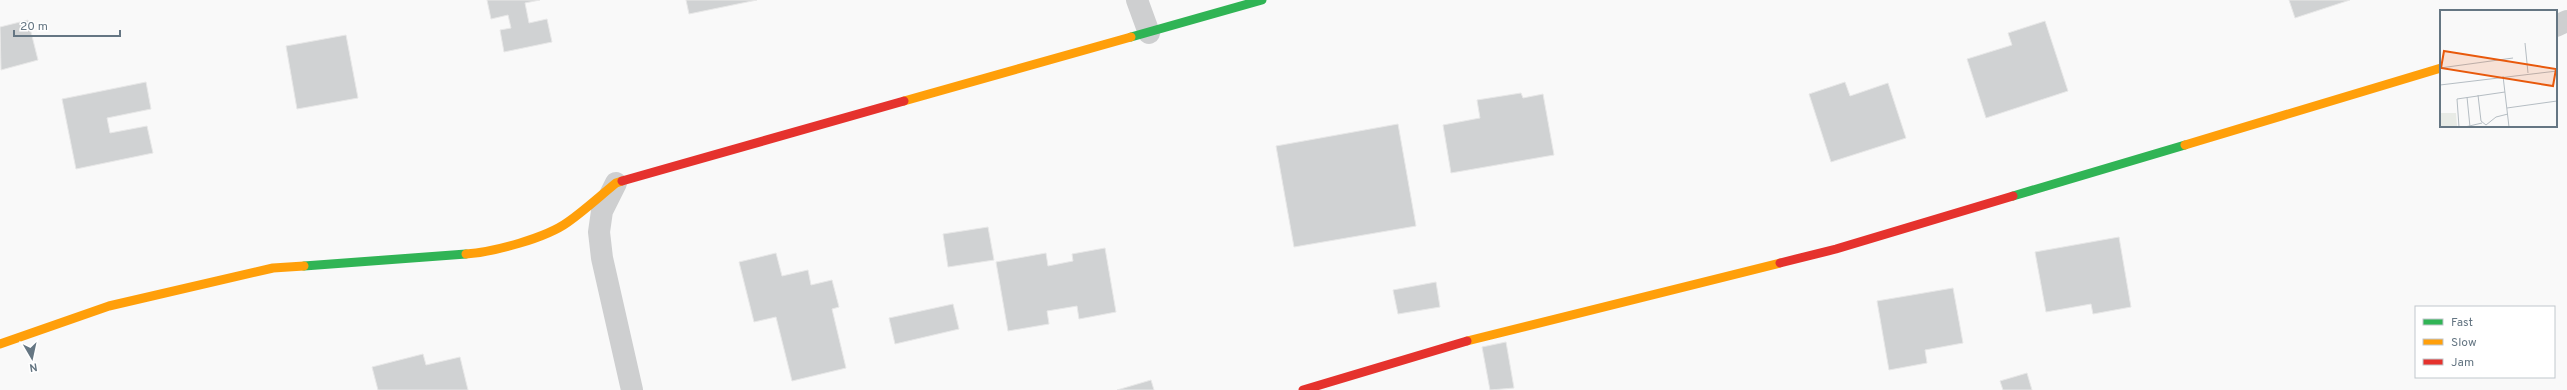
<svg xmlns="http://www.w3.org/2000/svg" width="2567" height="390" viewBox="0 0 2567 390" font-family="Overpass,sans-serif">
	<style>
		.building { fill: #d0d2d3; stroke: #e8e8e8 }
		.lines { fill: none; stroke-linecap: round; stroke-linejoin: round }
		.street { stroke: #cecfd0; stroke-width: 22 }
		.fast { stroke: #30b455; stroke-width: 9 }
		.slow { stroke: #ff9f0a; stroke-width: 9 }
		.jam { stroke: #e5322d; stroke-width: 9 }
		.inset-road { fill: none; stroke: #b5bdc3; stroke-width: 1 }
		.view { fill: #e8590c; fill-opacity: 0.15; stroke: #e8590c; stroke-width: 2 }
		.inset-edge { fill: none; stroke: #657683; stroke-width: 2 }
	</style>
	<rect width="100%" height="100%" fill="#f9f9f9"/>
	<g class="building">
		<polygon points="487,0 540,0 525,3 529,23 547,19 552,42 504,52 500,30 511,28 508,15 491,19"/>
		<polygon points="686,0 757,0 689,14"/>
		<polygon points="2289,0 2350,0 2295,18"/>
		<polygon points="28,20 38,60 1,70 0,27"/>
		<polygon points="2045,21 2068,91 1986,118 1967,59 2012,45 2008,33"/>
		<polygon points="346,35 358,98 297,109 286,46"/>
		<polygon points="146,82 151,109 107,118 110,133 147,126 153,153 76,169 62,99"/>
		<polygon points="1845,82 1850,96 1888,83 1906,138 1831,162 1809,94"/>
		<polygon points="1521,93 1523,98 1543,94 1554,155 1451,173 1443,125 1480,118 1477,100"/>
		<polygon points="1398,124 1416,226 1294,247 1276,146"/>
		<polygon points="988,227 994,260 948,267 943,234"/>
		<polygon points="2119,237 2131,307 2093,314 2091,304 2046,312 2035,252"/>
		<polygon points="1105,248 1116,312 1079,319 1077,306 1047,311 1049,324 1008,331 996,262 1046,253 1048,266 1073,261 1072,254"/>
		<polygon points="776,253 782,276 808,270 811,285 832,280 839,307 832,309 846,368 792,381 776,317 754,322 739,262"/>
		<polygon points="1436,282 1440,307 1398,314 1393,290"/>
		<polygon points="1953,288 1963,343 1925,350 1927,363 1889,370 1877,301"/>
		<polygon points="953,304 959,329 895,344 889,318"/>
		<polygon points="1506,342 1514,388 1490,390 1482,347"/>
		<polygon points="423,354 426,365 460,357 468,390 378,390 372,367"/>
		<polygon points="2027,373 2032,390 2003,390 2000,381"/>
		<polygon points="1151,380 1154,390 1117,390"/>
	</g>
	<g class="lines">
		<g class="street">
			<polyline points="1137,0 1149,33"/>
			<polyline points="2556,26 2567,21"/>
			<polyline points="616,183 602,211 599,232 602,258 632,390"/>
		</g>
		<g class="fast">
			<polyline points="1131,37 1262,0"/>
			<polyline points="2013,196 2185,145"/>
			<polyline points="304,266 466,254"/>
		</g>
		<g class="slow">
			<polyline points="904,101 1131,37"/>
			<polyline points="2185,145 2441,68"/>
			<path d="M 466,254 C 494,252 546,238 568,222 C 585,210 600,196 616,183 L 622,181"/>
			<polyline points="1467,341 1780,263"/>
			<polyline points="0,344 109,306 273,268 304,266"/>
		</g>
		<g class="jam">
			<polyline points="622,181 904,101"/>
			<polyline points="1780,263 1836,249 2013,196"/>
			<polyline points="1303,390 1467,341"/>
		</g>
	</g>
	<g transform="translate(2440 10)">
		<rect width="117" height="117" fill="#f9f9f9"/>
		<path d="M 0,103 L 16,103 L 17,116 L 0,117 Z" fill="#e8ebe6"/>
		<path class="inset-road" d="M 85,33 L 88,63M 0,58 L 73,48M 63,66 L 69,117M 0,75 L 117,61M 38,85 L 41,111 L 46,115M 27,87 L 30,117M 67,98 L 117,91M 46,115 L 56,107 L 68,104M 19,117 L 17,89 L 65,82M 25,117 L 42,113"/>
		<path class="view" d="M 4,41 L 116,59 L 113,76 L 1,58 Z"/>
		<rect width="117" height="117" class="inset-edge"/>
	</g>
	<rect x="2415" y="306" width="140" height="72" fill="#ffffff" stroke="#c1c8cd"/>
	<rect x="2423" y="319" width="20" height="6" fill="#30b455" stroke="#c1c8cd"/>
	<text x="2451" y="326" font-size="12" fill="#657683">Fast</text>
	<rect x="2423" y="339" width="20" height="6" fill="#ff9f0a" stroke="#c1c8cd"/>
	<text x="2451" y="346" font-size="12" fill="#657683">Slow</text>
	<rect x="2423" y="359" width="20" height="6" fill="#e5322d" stroke="#c1c8cd"/>
	<text x="2451" y="366" font-size="12" fill="#657683">Jam</text>
	<g transform="translate(32 358) rotate(171)" stroke="#ffffff" stroke-width="3" paint-order="stroke">
	<path d="M0-3L7 15L0 10L-7 15Z" fill="#657683"/>
	<text y="-6" font-size="11" font-weight="bold" text-anchor="middle" fill="#657683">N</text>
	</g>
	<path d="M14 30v6h106v-6" fill="none" stroke="#657683" stroke-width="2"/>
	<text x="20" y="30" font-size="12" fill="#657683" stroke="#ffffff" stroke-width="3" paint-order="stroke">20 m</text>
</svg>
